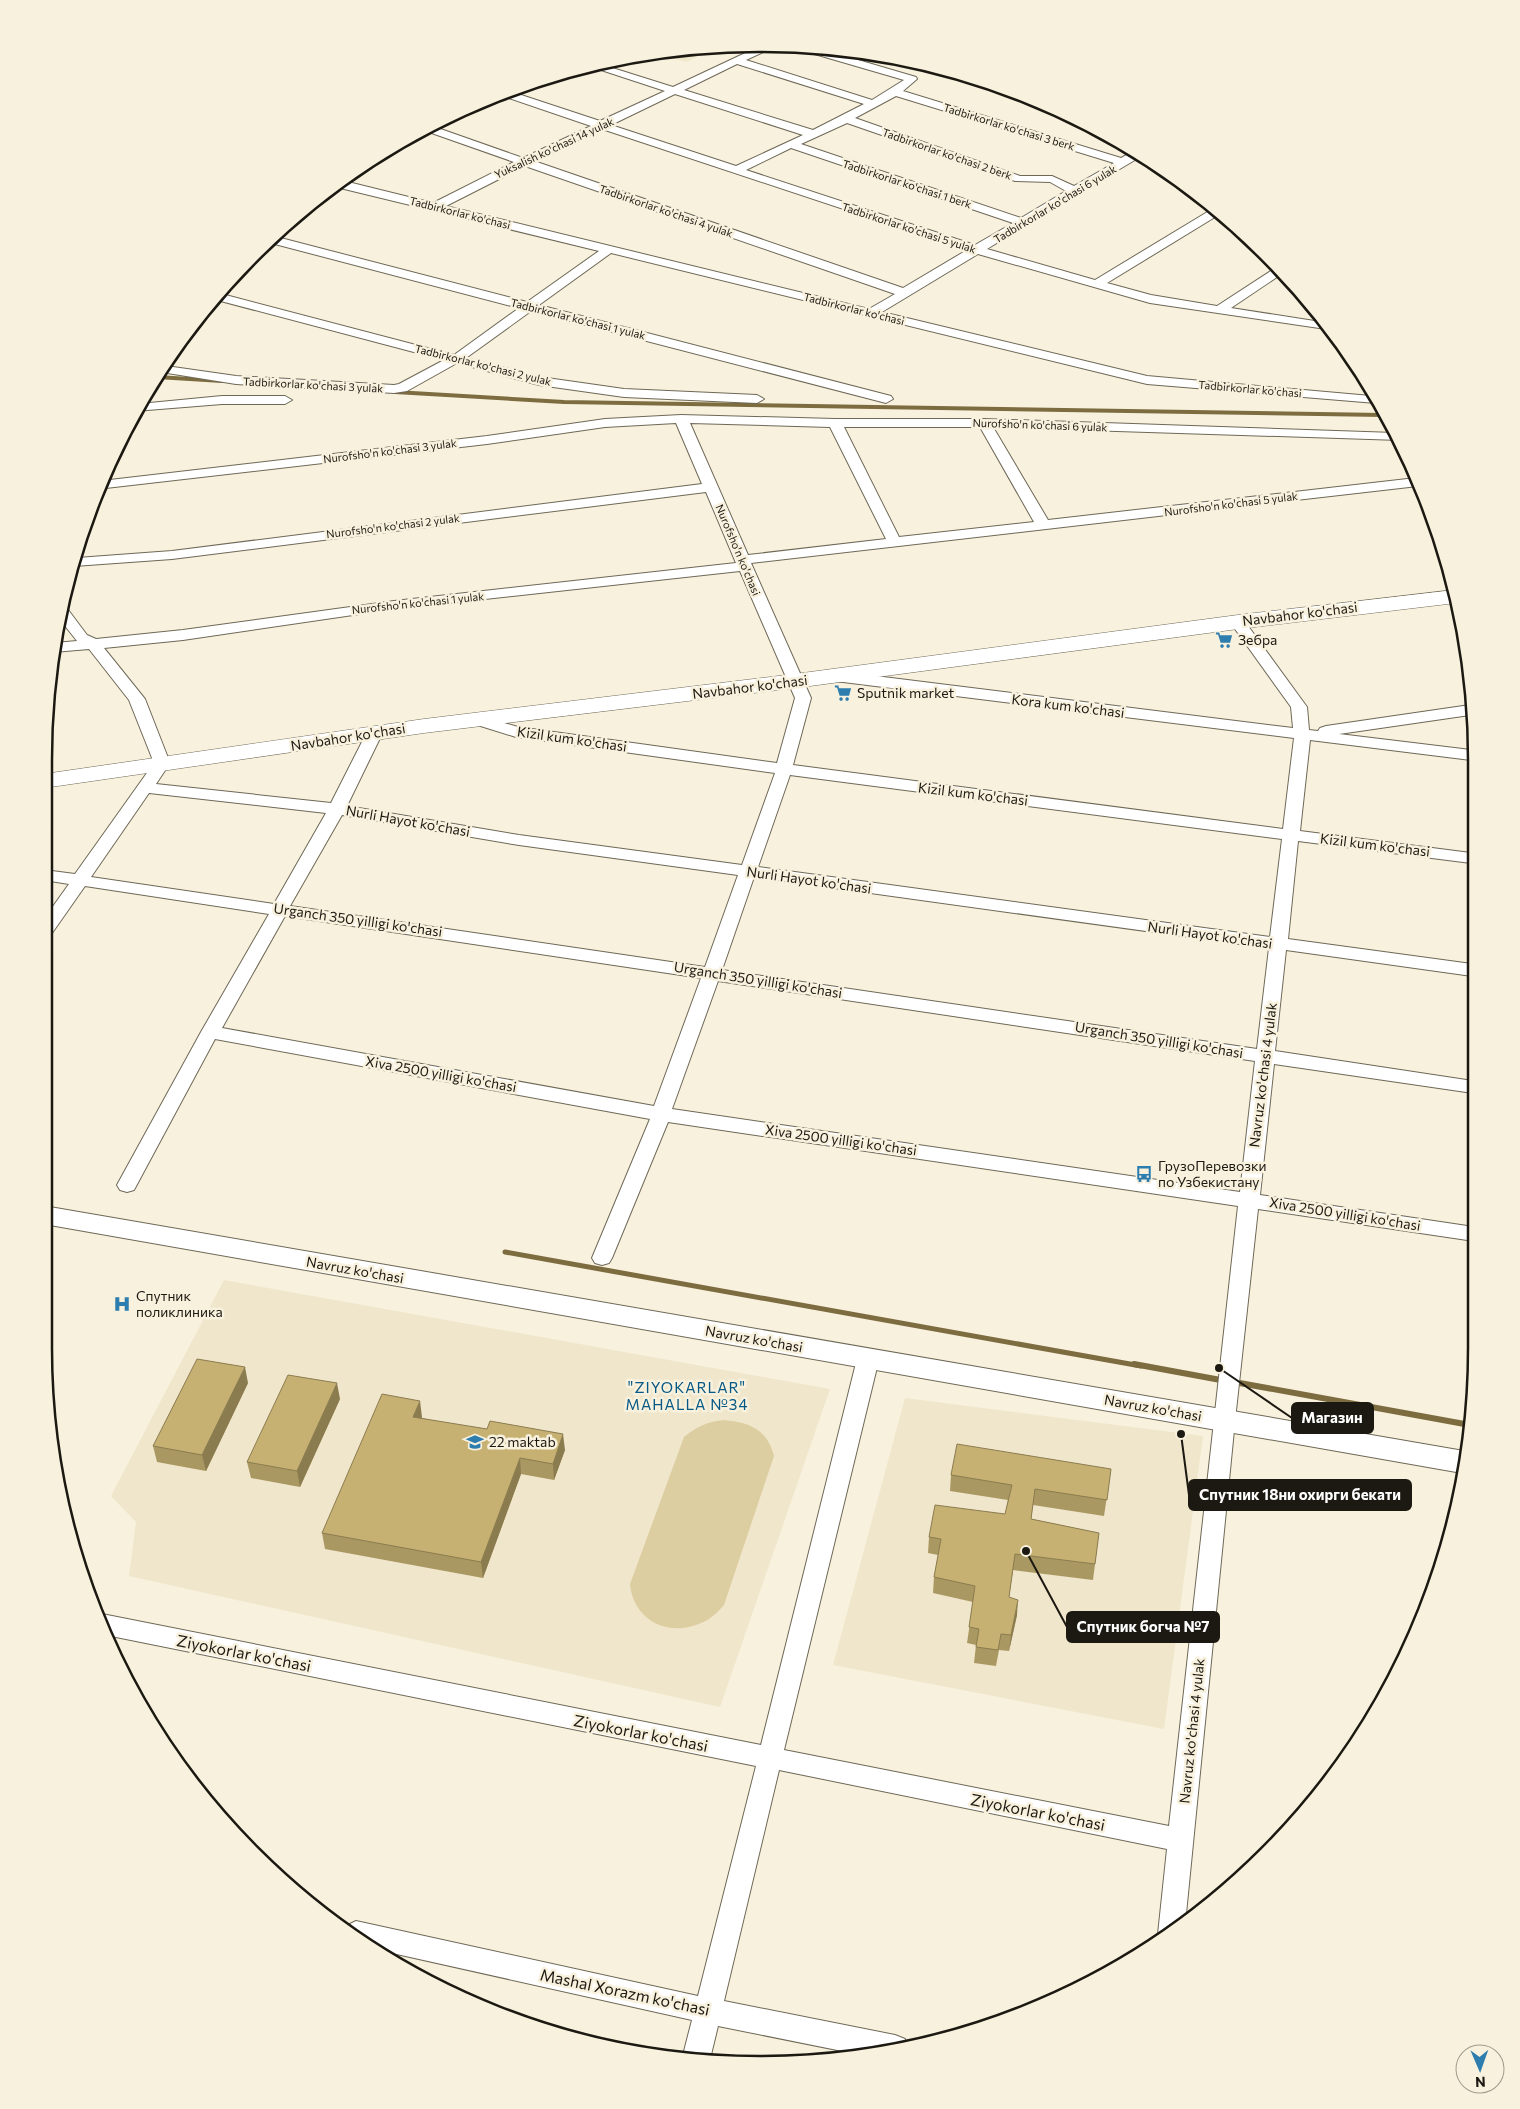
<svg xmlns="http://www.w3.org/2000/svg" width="1520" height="2109" viewBox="0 0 1520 2109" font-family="Commissioner,sans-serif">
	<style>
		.built { fill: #f0e6cb }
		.green { fill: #ddcea1 }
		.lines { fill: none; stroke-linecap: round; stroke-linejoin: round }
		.stream-far2 { stroke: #7d6c40; stroke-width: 4 }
		.stream-far1 { stroke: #7d6c40; stroke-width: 5 }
		.stream { stroke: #7d6c40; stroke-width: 6 }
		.minor-casing { stroke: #6e6857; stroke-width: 2 }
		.tertiary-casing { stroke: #6e6857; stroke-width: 2 }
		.secondary-casing { stroke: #6e6857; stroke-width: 1 }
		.minor { fill: #fff; fill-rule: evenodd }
		.tertiary { fill: #fff; fill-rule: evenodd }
		.secondary { fill: #fff; fill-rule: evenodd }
		.wall { fill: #aa9862 }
		.shaded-wall { fill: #8b7c50 }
		.building { fill: #c6b172; stroke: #8b7c50 }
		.labels { text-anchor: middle; stroke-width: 5; stroke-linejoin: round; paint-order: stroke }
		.far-street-label { font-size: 11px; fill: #1c1912; stroke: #f8f1dd }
		.street-label { font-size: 14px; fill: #1c1912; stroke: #f8f1dd }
		.poi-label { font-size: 14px; fill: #1c1912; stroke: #f8f1dd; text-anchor: start }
		.neighbourhood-label { font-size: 15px; letter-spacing: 1px; fill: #075985; stroke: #f8f1dd }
		.near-street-label { font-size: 16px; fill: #1c1912; stroke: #f8f1dd }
		.rim { fill: none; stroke: #1c1912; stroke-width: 2.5 }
		.leader { fill: none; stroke: #1c1912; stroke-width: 2 }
		.callout-dot { fill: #1c1912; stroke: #f8f1dd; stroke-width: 2 }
		.callout { fill: #1c1912; stroke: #1c1912; stroke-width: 2 }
		.callout-label { font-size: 15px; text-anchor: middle; font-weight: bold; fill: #fff }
	</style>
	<rect width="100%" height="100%" fill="#f8f1dd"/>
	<g class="built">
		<polygon points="715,48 686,62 655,53 667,50"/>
		<polygon points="224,1280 830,1389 720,1707 129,1576 136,1522 111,1496"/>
		<polygon points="905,1398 1203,1436 1164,1729 833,1665"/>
	</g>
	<path class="green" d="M 723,1420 C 749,1422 767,1429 774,1456 L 724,1605 C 717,1613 710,1620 699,1624 C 666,1637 633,1619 630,1584 L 684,1437 C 696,1427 707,1422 723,1420 Z"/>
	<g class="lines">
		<g class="stream-far2">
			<polyline points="157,377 222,381"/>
			<polyline points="395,392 564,402 1383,415"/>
		</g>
		<polyline class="stream-far1" points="505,1252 1141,1366"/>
		<g class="stream">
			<polyline points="1134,1364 1226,1381"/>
			<polyline points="1234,1382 1470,1425"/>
		</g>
		<g class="minor-casing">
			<g id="minor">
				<path d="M 807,45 L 916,77 L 917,79 L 903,91 L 1121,158 L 1132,152 L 1140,157 L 1081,192 L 1080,194 L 1075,195 L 1030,222 L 1029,225 L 1024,226 L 987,249 L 1095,280 L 1214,208 L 1220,214 L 1107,283 L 1151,295 L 1217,306 L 1277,267 L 1283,273 L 1231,308 L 1321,322 L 1326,329 L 1150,303 L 978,254 L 882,312 L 1147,376 L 1371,396 L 1376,403 L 1147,384 L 611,253 L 539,305 L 891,396 L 893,399 L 886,403 L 531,311 L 466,358 L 540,377 L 624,389 L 757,395 L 764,399 L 757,403 L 624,397 L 539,385 L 457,363 L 407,391 L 394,393 L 236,384 L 161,372 L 166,366 L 236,376 L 394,385 L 399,384 L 444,360 L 213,299 L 218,293 L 454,355 L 519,308 L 267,242 L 273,236 L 527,302 L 599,251 L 336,187 L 344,181 L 433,203 L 514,162 L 423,130 L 432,126 L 523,158 L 591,126 L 500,95 L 509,91 L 600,121 L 665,91 L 592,67 L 603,65 L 673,87 L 758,47 L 771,46 L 770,49 L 746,60 L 872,100 L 904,80 L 794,48 L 793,46 ZM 737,64 L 864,104 L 813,130 L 684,90 ZM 675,94 L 803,135 L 736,166 L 611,125 ZM 896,96 L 1114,163 L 1074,186 L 1052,176 L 1020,176 L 855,118 ZM 847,123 L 1015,181 L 1050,182 L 1066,191 L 1021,218 L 801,144 ZM 602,129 L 967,250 L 903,288 L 534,161 ZM 791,148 L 1013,223 L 975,245 L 746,170 ZM 525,166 L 895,294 L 869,309 L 446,206 Z"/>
				<polygon points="222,396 285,396 292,400 285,404 222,404 135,411 139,404"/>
				<path d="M 681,415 L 835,419 L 984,419 L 1395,433 L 1400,440 L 993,427 L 1048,520 L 1416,478 L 1418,486 L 751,563 L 811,698 L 793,765 L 1283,829 L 1294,738 L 835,681 L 829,679 L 827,676 L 829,673 L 835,671 L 1293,728 L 1291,707 L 1230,622 L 1233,619 L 1243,619 L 1307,707 L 1309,730 L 1318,731 L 1320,728 L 1326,726 L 1470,705 L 1470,715 L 1339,734 L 1471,750 L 1471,760 L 1310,740 L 1300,831 L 1471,853 L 1471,863 L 1298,841 L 1288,939 L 1472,964 L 1472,976 L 1286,950 L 1275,1051 L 1473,1081 L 1473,1093 L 1274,1064 L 1260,1195 L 1474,1227 L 1474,1241 L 1258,1209 L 1235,1420 L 1185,1924 L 1161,1942 L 1158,1934 L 1167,1849 L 779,1770 L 724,2001 L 895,2035 L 905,2039 L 907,2045 L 867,2056 L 718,2026 L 710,2059 L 682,2059 L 692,2020 L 383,1951 L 346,1926 L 356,1921 L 698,1996 L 756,1766 L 106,1635 L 99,1615 L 102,1614 L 761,1745 L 857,1359 L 860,1353 L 868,1351 L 876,1353 L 879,1359 L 784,1750 L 1169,1826 L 1238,1206 L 668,1122 L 612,1258 L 609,1263 L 602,1265 L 595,1263 L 592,1258 L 650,1119 L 215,1039 L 134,1190 L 127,1192 L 120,1190 L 117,1185 L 201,1032 L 269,914 L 85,886 L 50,936 L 44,938 L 44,919 L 69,884 L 44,880 L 44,870 L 75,874 L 154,763 L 129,700 L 89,649 L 54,652 L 55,643 L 77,641 L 58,617 L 62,606 L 66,607 L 87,635 L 96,639 L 183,630 L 394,601 L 736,563 L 706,492 L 172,559 L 74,566 L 77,558 L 172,551 L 702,484 L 676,423 L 605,427 L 487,444 L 97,489 L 101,481 L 487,436 L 605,419 ZM 690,423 L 830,427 L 886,539 L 748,555 ZM 844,427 L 980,427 L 1034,522 L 899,537 ZM 740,571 L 795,698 L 777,763 L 518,727 L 477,715 L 471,717 L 469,720 L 471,723 L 516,737 L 775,773 L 742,865 L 519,835 L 347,806 L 383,732 L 381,729 L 369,729 L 367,732 L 331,803 L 156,784 L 170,763 L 145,699 L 104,648 L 183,640 L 394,609 ZM 790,775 L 1282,839 L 1270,937 L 758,867 ZM 149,793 L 326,813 L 274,904 L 91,877 ZM 342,815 L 519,845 L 738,875 L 705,967 L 290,906 ZM 754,877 L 1269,948 L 1257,1049 L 722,970 ZM 285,916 L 701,978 L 654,1106 L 222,1028 ZM 718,981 L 1255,1061 L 1240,1192 L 672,1109 Z"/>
			</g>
		</g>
		<g class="tertiary-casing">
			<polygon id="tertiary" points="44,1206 1464,1451 1466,1451 1462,1473 44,1224"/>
		</g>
		<g class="secondary-casing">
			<polygon id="secondary" points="1455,590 1456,603 1238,629 795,688 424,733 44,788 44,774 424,719 795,674 1238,615"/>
		</g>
		<use href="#minor" class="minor"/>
		<use href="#tertiary" class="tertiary"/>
		<use href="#secondary" class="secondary"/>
	</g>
	<g class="wall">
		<polygon points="248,1383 206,1471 157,1462 153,1446"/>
		<polygon points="340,1399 300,1487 251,1478 247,1462"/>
		<polygon points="422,1417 422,1418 565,1450 554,1480 521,1474 483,1578 325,1549 322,1533"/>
		<polygon points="1111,1469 1104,1516 1033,1505 1031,1519 1099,1533 1093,1580 1013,1570 1009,1597 1017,1615 1009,1651 999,1650 996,1666 974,1663 976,1645 967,1643 973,1602 933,1593 934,1577 938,1555 928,1553 929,1537 1005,1514 1008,1500 950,1491 951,1475"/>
	</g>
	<g class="shaded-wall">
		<polygon points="245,1367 248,1383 206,1471 202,1455"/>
		<polygon points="337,1383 340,1399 300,1487 297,1471"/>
		<polygon points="420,1401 422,1417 416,1433 413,1417"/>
		<polygon points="563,1434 565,1450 554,1480 553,1464"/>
		<polygon points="520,1458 521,1474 483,1578 481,1562"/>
		<polygon points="1018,1600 1017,1615 1009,1651 1011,1635"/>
	</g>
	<g class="building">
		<polygon points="197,1359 245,1367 202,1455 153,1446"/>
		<polygon points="288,1375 337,1383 297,1471 247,1462"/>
		<polygon points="382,1394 420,1401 413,1417 487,1429 490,1421 563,1434 553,1464 520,1458 481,1562 322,1533"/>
		<polygon points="957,1444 1111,1469 1107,1500 1035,1489 1031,1519 1099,1533 1095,1564 1015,1554 1009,1597 1018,1600 1011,1635 1001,1634 998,1650 976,1647 979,1629 969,1627 975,1586 934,1577 941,1539 929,1537 935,1505 1005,1514 1012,1485 951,1475"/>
	</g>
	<defs>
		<g id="supermarket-bare" transform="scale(1.35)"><path d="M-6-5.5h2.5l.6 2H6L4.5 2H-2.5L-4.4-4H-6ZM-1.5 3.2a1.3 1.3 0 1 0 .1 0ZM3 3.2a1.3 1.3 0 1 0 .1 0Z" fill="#2e7daf" stroke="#f8f1dd" stroke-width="2.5" paint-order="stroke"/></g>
		<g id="bus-bare" transform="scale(1.35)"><path d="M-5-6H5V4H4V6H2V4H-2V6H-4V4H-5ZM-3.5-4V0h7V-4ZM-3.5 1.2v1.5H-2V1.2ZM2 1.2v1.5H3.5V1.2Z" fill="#2e7daf" stroke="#f8f1dd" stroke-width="2.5" paint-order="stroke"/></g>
		<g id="hospital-bare" transform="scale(1.35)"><path d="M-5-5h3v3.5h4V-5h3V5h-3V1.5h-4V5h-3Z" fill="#2e7daf" stroke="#f8f1dd" stroke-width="2.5" paint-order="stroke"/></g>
		<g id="school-bare" transform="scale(1.35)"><path d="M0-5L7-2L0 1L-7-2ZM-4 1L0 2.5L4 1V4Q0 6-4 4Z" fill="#2e7daf" stroke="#f8f1dd" stroke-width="2.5" paint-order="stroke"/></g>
	</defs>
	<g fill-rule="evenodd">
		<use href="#supermarket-bare" x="1224" y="640"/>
		<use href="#supermarket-bare" x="843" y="693"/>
		<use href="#bus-bare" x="1144" y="1174"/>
		<use href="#hospital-bare" x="122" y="1304"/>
		<use href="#school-bare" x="475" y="1442"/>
	</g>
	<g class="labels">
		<g class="far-street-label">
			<text transform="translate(1009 127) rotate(17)" y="4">Tadbirkorlar ko'chasi 3 berk</text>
			<text transform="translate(554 148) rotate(-25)" y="4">Yuksalish ko'chasi 14 yulak</text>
			<text transform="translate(947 154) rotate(19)" y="4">Tadbirkorlar ko'chasi 2 berk</text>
			<text transform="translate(907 184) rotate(18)" y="4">Tadbirkorlar ko'chasi 1 berk</text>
			<text transform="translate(1055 204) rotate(-31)" y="4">Tadbirkorlar ko'chasi 6 yulak</text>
			<text transform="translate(666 211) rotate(19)" y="4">Tadbirkorlar ko'chasi 4 yulak</text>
			<text transform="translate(460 213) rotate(14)" y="4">Tadbirkorlar ko'chasi</text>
			<text transform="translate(909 228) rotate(18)" y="4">Tadbirkorlar ko'chasi 5 yulak</text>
			<text transform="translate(854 309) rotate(14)" y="4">Tadbirkorlar ko'chasi</text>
			<text transform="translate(578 319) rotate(14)" y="4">Tadbirkorlar ko'chasi 1 yulak</text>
			<text transform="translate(483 365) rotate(14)" y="4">Tadbirkorlar ko'chasi 2 yulak</text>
			<text transform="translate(313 385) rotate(3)" y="4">Tadbirkorlar ko'chasi 3 yulak</text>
			<text transform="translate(1250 389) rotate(5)" y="4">Tadbirkorlar ko'chasi</text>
			<text transform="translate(1040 425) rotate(2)" y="4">Nurofsho'n ko'chasi 6 yulak</text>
			<text transform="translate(390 451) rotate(-7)" y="4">Nurofsho'n ko'chasi 3 yulak</text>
			<text transform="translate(1231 504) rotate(-7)" y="4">Nurofsho'n ko'chasi 5 yulak</text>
			<text transform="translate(393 526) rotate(-7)" y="4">Nurofsho'n ko'chasi 2 yulak</text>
			<text transform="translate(738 550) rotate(67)" y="4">Nurofsho'n ko'chasi</text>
			<text transform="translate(418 603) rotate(-6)" y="4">Nurofsho'n ko'chasi 1 yulak</text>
		</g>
		<g class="street-label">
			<text transform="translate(1300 614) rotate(-7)" y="5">Navbahor ko'chasi</text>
			<text transform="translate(750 687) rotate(-7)" y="5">Navbahor ko'chasi</text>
			<text transform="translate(1068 706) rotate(7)" y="5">Kora kum ko'chasi</text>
			<text transform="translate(348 737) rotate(-9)" y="5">Navbahor ko'chasi</text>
			<text transform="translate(572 739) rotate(8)" y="5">Kizil kum ko'chasi</text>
			<text transform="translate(973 794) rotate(7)" y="5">Kizil kum ko'chasi</text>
			<text transform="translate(408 821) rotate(10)" y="5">Nurli Hayot ko'chasi</text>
			<text transform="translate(1375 845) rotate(7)" y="5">Kizil kum ko'chasi</text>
			<text transform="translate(809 880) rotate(8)" y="5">Nurli Hayot ko'chasi</text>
			<text transform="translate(358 920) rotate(8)" y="5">Urganch 350 yilligi ko'chasi</text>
			<text transform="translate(1210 935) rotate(8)" y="5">Nurli Hayot ko'chasi</text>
			<text transform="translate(758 980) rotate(9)" y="5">Urganch 350 yilligi ko'chasi</text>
			<text transform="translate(1159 1040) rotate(9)" y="5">Urganch 350 yilligi ko'chasi</text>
			<text transform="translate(441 1074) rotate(10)" y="5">Xiva 2500 yilligi ko'chasi</text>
			<text transform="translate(1263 1075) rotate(-83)" y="5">Navruz ko'chasi 4 yulak</text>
			<text transform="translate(841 1140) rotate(8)" y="5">Xiva 2500 yilligi ko'chasi</text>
			<text transform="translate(1345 1214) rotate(9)" y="5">Xiva 2500 yilligi ko'chasi</text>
			<text transform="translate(355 1270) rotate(10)" y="5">Navruz ko'chasi</text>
			<text transform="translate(754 1339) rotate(10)" y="5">Navruz ko'chasi</text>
			<text transform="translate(1153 1408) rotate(10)" y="5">Navruz ko'chasi</text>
			<text transform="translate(1192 1731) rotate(-84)" y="5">Navruz ko'chasi 4 yulak</text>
		</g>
		<g class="poi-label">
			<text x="1238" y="645">Зебра</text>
			<text x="857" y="698">Sputnik market</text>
			<text x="1158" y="1171">ГрузоПеревозки<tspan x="1158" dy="16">по Узбекистану</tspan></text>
			<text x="136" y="1301">Спутник<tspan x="136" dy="16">поликлиника</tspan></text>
			<text x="489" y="1447">22 maktab</text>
		</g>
		<g class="neighbourhood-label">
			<text x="687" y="1393">"ZIYOKARLAR"<tspan x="687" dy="17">MAHALLA №34</tspan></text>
		</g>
		<g class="near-street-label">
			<text transform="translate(244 1653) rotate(11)" y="6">Ziyokorlar ko'chasi</text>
			<text transform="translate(641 1733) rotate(11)" y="6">Ziyokorlar ko'chasi</text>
			<text transform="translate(1038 1812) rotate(11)" y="6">Ziyokorlar ko'chasi</text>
			<text transform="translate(625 1992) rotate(12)" y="6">Mashal Xorazm ko'chasi</text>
		</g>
	</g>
	<path d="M0 0H1520V2109H0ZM760 52H760A708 708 0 0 1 1468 760V1348A708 708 0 0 1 760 2056H760A708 708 0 0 1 52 1348V760A708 708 0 0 1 760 52Z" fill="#f8f1dd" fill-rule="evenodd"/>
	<path class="rim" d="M760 52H760A708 708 0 0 1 1468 760V1348A708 708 0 0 1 760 2056H760A708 708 0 0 1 52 1348V760A708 708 0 0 1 760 52Z"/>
	<path class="leader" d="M1219 1368L1292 1418M1181 1434L1189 1495M1026 1551L1067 1627"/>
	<g class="callout-dot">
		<circle cx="1219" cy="1368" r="5"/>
		<circle cx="1181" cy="1434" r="5"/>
		<circle cx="1026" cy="1551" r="5"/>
	</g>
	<g class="callout">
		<rect x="1292" y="1403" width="81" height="30" rx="5"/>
		<rect x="1189" y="1480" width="222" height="30" rx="5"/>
		<rect x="1067" y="1612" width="152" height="30" rx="5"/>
	</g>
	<g class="callout-label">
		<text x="1332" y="1423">Магазин</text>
		<text x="1300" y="1500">Спутник 18ни охирги бекати</text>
		<text x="1143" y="1632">Спутник богча №7</text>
	</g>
	<g transform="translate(1480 2069) rotate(178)"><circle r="24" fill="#f8f1dd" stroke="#a09b8c"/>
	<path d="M0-4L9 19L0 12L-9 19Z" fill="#2e7daf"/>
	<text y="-8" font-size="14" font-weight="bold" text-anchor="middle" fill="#1c1912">N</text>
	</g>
</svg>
